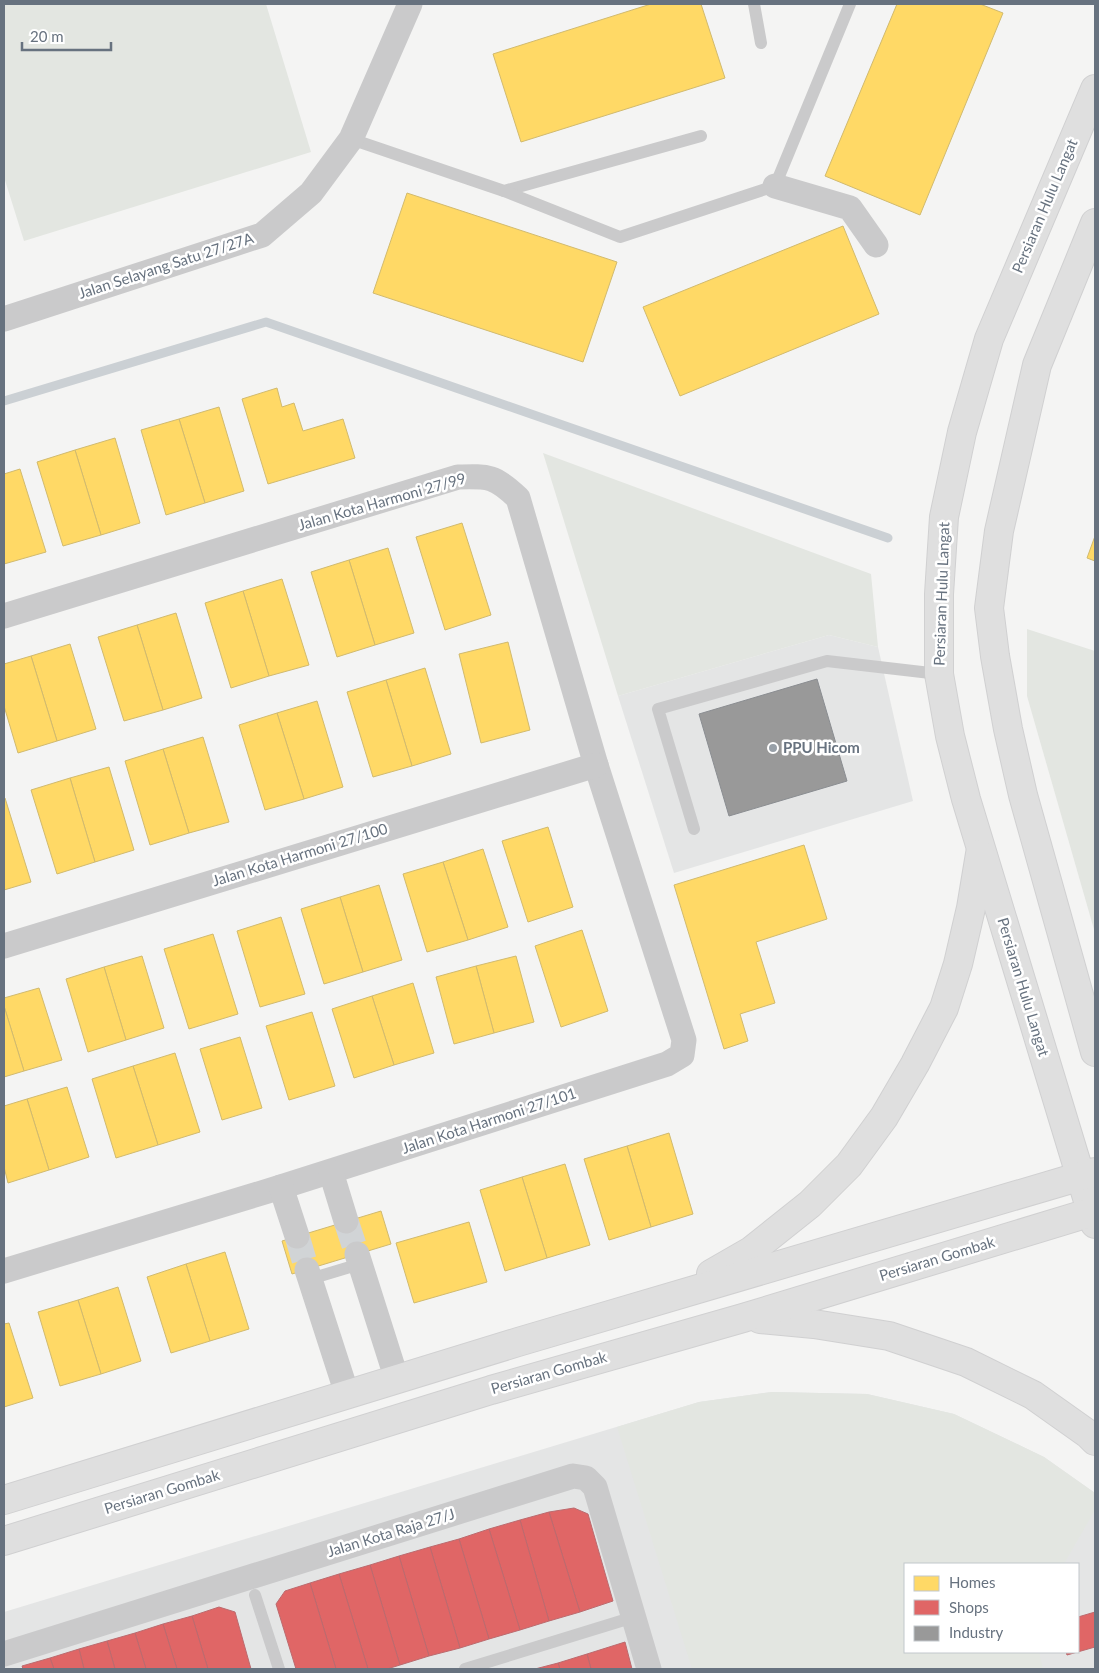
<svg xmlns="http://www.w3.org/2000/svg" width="1099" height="1673" viewBox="0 0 1099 1673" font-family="Lato,sans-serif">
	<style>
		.built { fill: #e4e5e5; fill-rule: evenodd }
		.green { fill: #e3e6e1 }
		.homes { fill: #ffd966; stroke: #d1ba6e }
		.shops { fill: #e06666; stroke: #bc6a6e }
		.industry { fill: #999; stroke: #8a8d91 }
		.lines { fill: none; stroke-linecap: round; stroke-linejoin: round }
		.stream { stroke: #cbd0d4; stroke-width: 9 }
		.street-tunnel { stroke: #d1d4d6; stroke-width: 25; stroke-dasharray: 25 12; stroke-linecap: butt }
		.secondary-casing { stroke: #d0d0d1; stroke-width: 30 }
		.lane { stroke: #cacacb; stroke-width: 12 }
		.street { stroke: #cacacb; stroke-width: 25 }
		.secondary { stroke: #dfdfdf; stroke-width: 28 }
		.poi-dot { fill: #98a0a8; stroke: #fff; stroke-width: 2 }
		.labels { text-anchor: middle; stroke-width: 5; stroke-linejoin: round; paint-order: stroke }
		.street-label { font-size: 15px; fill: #67727f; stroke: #fff }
		.poi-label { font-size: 15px; font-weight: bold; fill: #67727f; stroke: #fff; text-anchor: start }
	</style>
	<rect width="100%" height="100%" fill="#f4f4f3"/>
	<g class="built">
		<polygon points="829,635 878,647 913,801 674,873 618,696"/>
		<path d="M 772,1392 L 867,1394 L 954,1414 L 1044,1457 L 1095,1493 L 1095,1669 L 4,1669 L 4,1612 L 699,1402 ZM 905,1564 L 1078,1564 L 1078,1652 L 905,1652 Z"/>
	</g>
	<g class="green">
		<polygon points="4,4 266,4 311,152 24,241 4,177"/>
		<polygon points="543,453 871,574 878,647 829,635 618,696"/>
		<polygon points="1027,629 1095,651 1095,933 1027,696"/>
		<polygon points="772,1392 867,1394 954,1414 1044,1457 1095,1493 1095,1510 1064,1564 905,1564 905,1652 1039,1652 1043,1669 692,1669 617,1427 699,1402"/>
	</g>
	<g class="homes">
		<polygon points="651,4 701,4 725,78 521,142 493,54"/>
		<polygon points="897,4 980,4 1003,13 920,215 825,176"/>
		<polygon points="407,193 617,262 583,362 373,293"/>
		<polygon points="843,226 879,314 680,396 643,307"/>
		<polygon points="277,388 282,407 294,403 303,431 343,419 355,458 268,484 242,399"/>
		<polygon points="219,407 244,491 205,503 179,419"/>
		<polygon points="179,419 205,503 166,515 141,430"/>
		<polygon points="115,438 140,523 101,535 75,450"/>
		<polygon points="75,450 101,535 63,546 37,462"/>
		<polygon points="20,469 46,552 4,564 4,474"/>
		<polygon points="462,523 491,615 445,630 416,537"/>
		<polygon points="1095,536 1095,561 1087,558"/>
		<polygon points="388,548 414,633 375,645 349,560"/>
		<polygon points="349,560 375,645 337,657 311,572"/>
		<polygon points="282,579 309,665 269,676 243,591"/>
		<polygon points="243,591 269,676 231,688 205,603"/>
		<polygon points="176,613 202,698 163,710 137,625"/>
		<polygon points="137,625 163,710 124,721 98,637"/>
		<polygon points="508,642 530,730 481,743 459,654"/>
		<polygon points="70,644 96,729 57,741 31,656"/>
		<polygon points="31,656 57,741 18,753 4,706 4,664"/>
		<polygon points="425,668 451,754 412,766 386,680"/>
		<polygon points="386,680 412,766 373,777 347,692"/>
		<polygon points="317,701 343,787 304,799 277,713"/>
		<polygon points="277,713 304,799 265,810 239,725"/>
		<polygon points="203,737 229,822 189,833 163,749"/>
		<polygon points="163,749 189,833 150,845 125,761"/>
		<polygon points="109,767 134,850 95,862 70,778"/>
		<polygon points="70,778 95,862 57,874 31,790"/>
		<polygon points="5,798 31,882 4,890 4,799"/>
		<polygon points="548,827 573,907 528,922 502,841"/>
		<polygon points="804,845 827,919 756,942 775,1003 740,1014 748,1041 724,1049 674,885"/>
		<polygon points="483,849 508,927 468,940 443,862"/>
		<polygon points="443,862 468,940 427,952 403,874"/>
		<polygon points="379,885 402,960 363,972 340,897"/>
		<polygon points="340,897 363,972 324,984 301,909"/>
		<polygon points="281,917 305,994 260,1007 237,931"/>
		<polygon points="582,930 608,1011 561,1027 535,946"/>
		<polygon points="213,934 238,1014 189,1029 164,949"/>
		<polygon points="142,956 164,1028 126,1040 104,967"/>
		<polygon points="516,956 534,1022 494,1033 476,966"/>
		<polygon points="476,966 494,1033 454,1044 436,977"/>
		<polygon points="104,967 126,1040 88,1052 66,979"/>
		<polygon points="413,983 434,1053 394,1065 372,996"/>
		<polygon points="39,988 62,1060 24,1071 4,1006 4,998"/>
		<polygon points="372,996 394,1065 354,1078 332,1009"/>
		<polygon points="4,1006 24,1071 4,1077"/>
		<polygon points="312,1012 335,1086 289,1100 266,1026"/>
		<polygon points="240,1037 262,1108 222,1120 200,1049"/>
		<polygon points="175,1053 200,1132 158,1145 133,1066"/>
		<polygon points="133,1066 158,1145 116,1158 92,1079"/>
		<polygon points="67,1087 89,1157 49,1170 27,1099"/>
		<polygon points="27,1099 49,1170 8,1183 4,1167 4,1106"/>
		<polygon points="669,1133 693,1214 651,1227 627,1146"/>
		<polygon points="627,1146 651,1227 609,1240 584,1159"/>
		<polygon points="565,1164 590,1245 547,1258 522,1177"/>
		<polygon points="522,1177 547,1258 505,1271 480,1190"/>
		<polygon points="381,1211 391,1244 292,1274 282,1241"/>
		<polygon points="469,1222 487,1282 414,1303 396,1243"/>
		<polygon points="225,1252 249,1329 210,1341 186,1264"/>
		<polygon points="186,1264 210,1341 171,1353 147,1277"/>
		<polygon points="118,1287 141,1361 101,1374 78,1300"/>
		<polygon points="78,1300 101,1374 60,1386 38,1312"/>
		<polygon points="9,1323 33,1398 4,1407 4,1324"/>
	</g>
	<g class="shops">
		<polygon points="574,1508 588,1514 613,1601 580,1612 549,1512"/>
		<polygon points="549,1512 580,1612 549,1621 520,1520"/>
		<polygon points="520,1520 549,1621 520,1630 489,1529"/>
		<polygon points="489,1529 520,1630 489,1639 459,1539"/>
		<polygon points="459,1539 489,1639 460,1648 430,1547"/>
		<polygon points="430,1547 460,1648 429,1656 399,1556"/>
		<polygon points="399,1556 429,1656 400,1665 370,1565"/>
		<polygon points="370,1565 400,1665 387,1669 368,1669 339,1574"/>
		<polygon points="339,1574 368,1669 336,1669 310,1583"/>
		<polygon points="310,1583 336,1669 296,1669 276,1604 285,1591"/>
		<polygon points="219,1607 235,1612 251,1669 208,1669 192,1616"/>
		<polygon points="1095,1612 1095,1647 1067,1655 1066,1652 1078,1652 1078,1617"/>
		<polygon points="192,1616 208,1669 177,1669 163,1624"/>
		<polygon points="163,1624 177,1669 146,1669 135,1633"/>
		<polygon points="135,1633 146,1669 115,1669 107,1641"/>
		<polygon points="107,1641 115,1669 84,1669 79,1649"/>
		<polygon points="625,1642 632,1669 591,1669 587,1654"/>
		<polygon points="79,1649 84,1669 54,1669 50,1658"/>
		<polygon points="587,1654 591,1669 560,1669 558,1663"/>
		<polygon points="50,1658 54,1669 23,1669 22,1666"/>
		<polygon points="558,1663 560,1669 535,1669"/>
	</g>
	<polygon class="industry" points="817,679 847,781 729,816 699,714"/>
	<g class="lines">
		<polyline class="stream" points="4,401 266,322 888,538"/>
		<g class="street-tunnel">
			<polyline points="346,1221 357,1254"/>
			<polyline points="297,1236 307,1270"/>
		</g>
		<g class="secondary-casing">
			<g id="secondary">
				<polyline points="1095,89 989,339 962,432 944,517 939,594 939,674 950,736 966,799 1095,1224"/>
				<polyline points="1095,223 1037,365 999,531 989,608 995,656 1008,729 1023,795 1095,1052"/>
				<polyline points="711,1274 751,1251 810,1204 849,1165 884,1117 915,1064 944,1008 958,964 971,908 980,854"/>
				<polyline points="760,1319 814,1324 889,1336 966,1362 1033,1395 1088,1434 1095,1441"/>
				<polyline points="4,1500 518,1342 1095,1172"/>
				<polyline points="4,1541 491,1390 743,1318 1095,1211"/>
			</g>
		</g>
		<g class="lane">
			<polyline points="754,4 761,43"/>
			<polyline points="351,139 504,191 701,136"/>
			<polyline points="504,191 620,237 775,186 850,4"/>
			<polyline points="694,829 658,709 827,661 939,674"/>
			<polyline points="310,1279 360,1264"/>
			<polyline points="255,1595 279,1669"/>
			<polyline points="465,1669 634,1617"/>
		</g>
		<g class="street">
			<polyline points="775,186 850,208 876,245"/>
			<polyline points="4,319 262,235 311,193 351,139 410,4"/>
			<path d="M 4,616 L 458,477 C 489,476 495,476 518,498 L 596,765 L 684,1040 L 682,1055 L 667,1064 L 281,1187 L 4,1271"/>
			<polyline points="4,946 596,765"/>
			<polyline points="331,1172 346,1221"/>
			<polyline points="281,1187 297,1236"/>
			<polyline points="357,1254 397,1380"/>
			<polyline points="307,1270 347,1394"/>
			<polyline points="4,1654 573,1476 586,1478 595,1487 649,1669"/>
		</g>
		<use href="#secondary" class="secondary"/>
	</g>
	<circle class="poi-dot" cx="773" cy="748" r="5"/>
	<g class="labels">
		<g class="street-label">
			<text transform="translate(1045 206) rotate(-67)" y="5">Persiaran Hulu Langat</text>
			<text transform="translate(166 266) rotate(-18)" y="5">Jalan Selayang Satu 27/27A</text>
			<text transform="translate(382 502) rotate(-16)" y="5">Jalan Kota Harmoni 27/99</text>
			<text transform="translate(942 594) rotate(-88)" y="5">Persiaran Hulu Langat</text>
			<text transform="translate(300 855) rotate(-17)" y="5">Jalan Kota Harmoni 27/100</text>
			<text transform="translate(1023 987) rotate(73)" y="5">Persiaran Hulu Langat</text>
			<text transform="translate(489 1121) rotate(-18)" y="5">Jalan Kota Harmoni 27/101</text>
			<text transform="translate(937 1259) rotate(-17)" y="5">Persiaran Gombak</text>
			<text transform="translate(549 1373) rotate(-16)" y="5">Persiaran Gombak</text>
			<text transform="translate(162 1492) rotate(-17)" y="5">Persiaran Gombak</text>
			<text transform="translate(391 1533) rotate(-17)" y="5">Jalan Kota Raja 27/J</text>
		</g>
		<g class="poi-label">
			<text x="783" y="753">PPU Hicom</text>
		</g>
	</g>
	<rect width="1099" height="1673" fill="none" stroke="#67727f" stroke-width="10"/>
	<rect x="904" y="1563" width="175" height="90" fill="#ffffff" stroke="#c2c7cc"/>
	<rect x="914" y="1576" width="25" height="15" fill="#ffd966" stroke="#c2c7cc"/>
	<text x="949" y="1588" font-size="15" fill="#67727f">Homes</text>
	<rect x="914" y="1600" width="25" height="15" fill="#e06666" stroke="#c2c7cc"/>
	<text x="949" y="1613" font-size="15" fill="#67727f">Shops</text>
	<rect x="914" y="1626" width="25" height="15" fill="#999999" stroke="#c2c7cc"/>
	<text x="949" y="1638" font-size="15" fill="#67727f">Industry</text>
	<path d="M22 42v8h89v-8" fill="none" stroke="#67727f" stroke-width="2.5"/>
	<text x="30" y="42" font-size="15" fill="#67727f" stroke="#ffffff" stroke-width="4" paint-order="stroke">20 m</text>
</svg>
